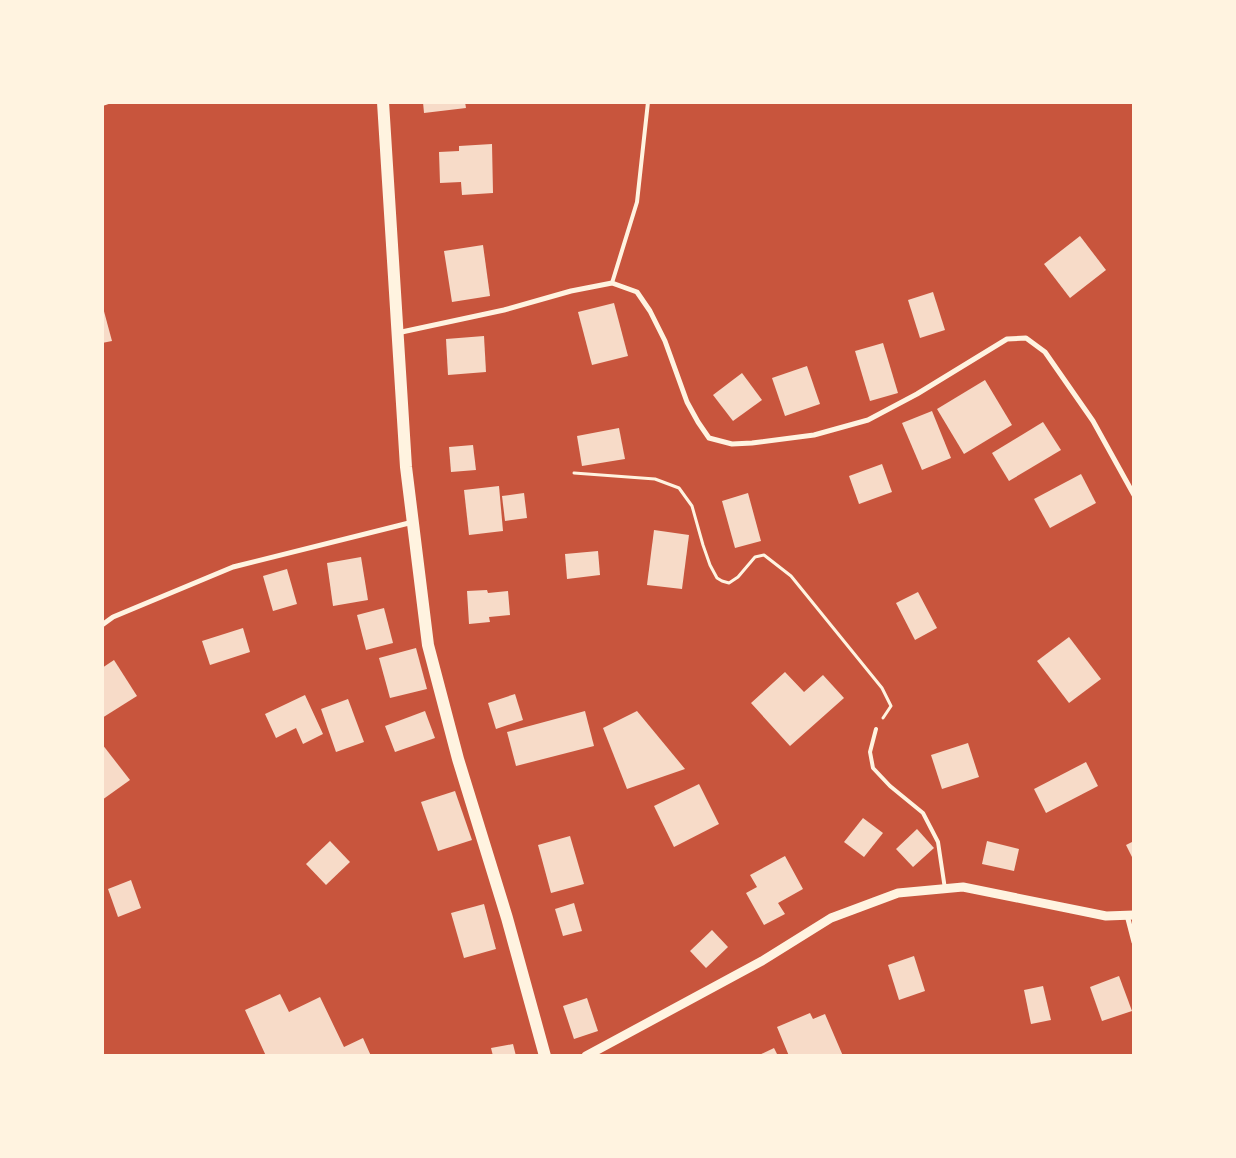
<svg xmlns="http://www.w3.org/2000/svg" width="1236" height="1158" viewBox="0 0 1236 1158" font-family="'Sofia Sans Condensed',sans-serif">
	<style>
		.building { fill: #f7dbc8 }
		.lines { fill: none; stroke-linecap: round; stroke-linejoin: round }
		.path { stroke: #fff3e0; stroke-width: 3 }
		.service { stroke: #fff3e0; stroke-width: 4 }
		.minor { stroke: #fff3e0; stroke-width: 5 }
		.tertiary { stroke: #fff3e0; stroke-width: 9 }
		.primary { stroke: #fff3e0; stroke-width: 12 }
	</style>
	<rect width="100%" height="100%" fill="#c8553d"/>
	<g class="building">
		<polygon points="423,102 465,102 466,108 424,113"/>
		<polygon points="492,144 493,193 462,195 461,182 440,183 439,152 459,151 459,146"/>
		<polygon points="1080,236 1106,270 1070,298 1044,264"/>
		<polygon points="483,245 490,296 452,302 444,251"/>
		<polygon points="933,292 945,330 920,338 908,300"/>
		<polygon points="614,303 628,356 592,365 578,312"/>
		<polygon points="102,304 112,341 102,343"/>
		<polygon points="484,336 486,372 448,375 446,339"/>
		<polygon points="883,343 898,393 870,401 855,351"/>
		<polygon points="807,366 820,404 785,416 772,378"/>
		<polygon points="742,373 762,400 733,421 713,395"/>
		<polygon points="985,380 1012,425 964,454 937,409"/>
		<polygon points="932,411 951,458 922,470 902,423"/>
		<polygon points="1043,422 1061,450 1009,481 992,453"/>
		<polygon points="619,428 625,459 582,466 577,436"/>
		<polygon points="473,445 476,470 451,472 449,447"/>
		<polygon points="882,464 892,492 859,504 849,476"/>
		<polygon points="1081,474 1096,503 1050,528 1034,499"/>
		<polygon points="499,486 503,531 469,535 464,490"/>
		<polygon points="524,493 527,518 505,521 502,496"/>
		<polygon points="748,493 761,541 735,548 722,501"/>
		<polygon points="654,530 689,535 682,589 647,585"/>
		<polygon points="598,551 600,575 567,579 565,554"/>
		<polygon points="361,557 368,600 333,606 327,563"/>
		<polygon points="287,569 297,604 273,611 263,576"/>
		<polygon points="487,590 488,593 508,591 510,615 489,617 490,622 469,624 467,591"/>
		<polygon points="918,592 937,628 915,640 896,603"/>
		<polygon points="384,608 393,643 366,650 357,615"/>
		<polygon points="243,628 250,652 210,665 202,641"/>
		<polygon points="1069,637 1101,679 1069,703 1037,661"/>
		<polygon points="416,648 427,689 390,698 379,658"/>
		<polygon points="114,660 137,696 102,718 102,668"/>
		<polygon points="785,672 804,692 823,675 844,698 790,746 751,703"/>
		<polygon points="515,694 523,720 496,729 488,703"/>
		<polygon points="305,695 323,734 303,744 296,728 276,738 265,714"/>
		<polygon points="348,699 364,742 336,752 321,709"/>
		<polygon points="425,711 435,738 395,752 385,726"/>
		<polygon points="585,711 594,746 516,766 507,732"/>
		<polygon points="637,711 685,769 627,789 603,728"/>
		<polygon points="968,743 979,777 942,789 931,755"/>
		<polygon points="102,744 130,780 102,800"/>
		<polygon points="1086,762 1098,786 1046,813 1034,789"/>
		<polygon points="699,784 719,824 674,847 654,806"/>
		<polygon points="455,791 472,840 438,851 421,802"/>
		<polygon points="863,818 883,833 864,857 844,842"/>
		<polygon points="917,829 934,848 913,867 896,849"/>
		<polygon points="570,836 584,884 551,893 538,845"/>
		<polygon points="330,841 350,862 326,885 306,864"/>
		<polygon points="987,841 1019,849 1014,871 982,864"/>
		<polygon points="1134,841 1134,861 1126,845"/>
		<polygon points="785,856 803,889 778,903 785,914 764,925 746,893 757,887 750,875"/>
		<polygon points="131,880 141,908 118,917 108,889"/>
		<polygon points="574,903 582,931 563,936 555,909"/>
		<polygon points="484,904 496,949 464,958 451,913"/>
		<polygon points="712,930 728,947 706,968 690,951"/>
		<polygon points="914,956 925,991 899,1000 888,965"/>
		<polygon points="1119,976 1132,1011 1102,1021 1090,987"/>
		<polygon points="1043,986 1051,1020 1031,1024 1024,990"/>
		<polygon points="280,994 289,1012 320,997 344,1047 363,1038 371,1056 266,1056 245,1010"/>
		<polygon points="587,998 598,1031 574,1039 563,1006"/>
		<polygon points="810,1013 813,1019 825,1014 843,1056 789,1056 777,1027"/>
		<polygon points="513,1044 516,1056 493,1056 491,1048"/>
		<polygon points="774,1048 778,1056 757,1056"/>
	</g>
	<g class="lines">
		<polyline class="path" points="574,473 655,479 679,488 692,506 703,545 710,565 717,578 722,581 729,583 738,577 755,557 764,555 791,576 882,688 891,706 883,718"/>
		<g class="service">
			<polyline points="102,104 108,102"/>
			<polyline points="612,283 637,202 648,102"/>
			<polyline points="876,729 870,752 873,768 890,786 923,813 938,842 945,889"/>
		</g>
		<g class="minor">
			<polyline points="397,333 504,310 571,291 612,283 637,292 650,311 665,341 687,402 698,422 709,438 732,444 752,443 814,435 868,420 917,394 1007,339 1026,338 1045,352 1093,421 1134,495"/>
			<polyline points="102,625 113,617 233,567 413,522"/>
			<polyline points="1127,915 1134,942"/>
		</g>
		<polyline class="tertiary" points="586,1056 762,961 831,918 898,893 963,887 1106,916 1134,915"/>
		<polyline class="primary" points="383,102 406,467 428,645 458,759 507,918 545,1056"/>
	</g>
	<rect width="1236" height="1158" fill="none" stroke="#fff3e0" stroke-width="208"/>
</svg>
